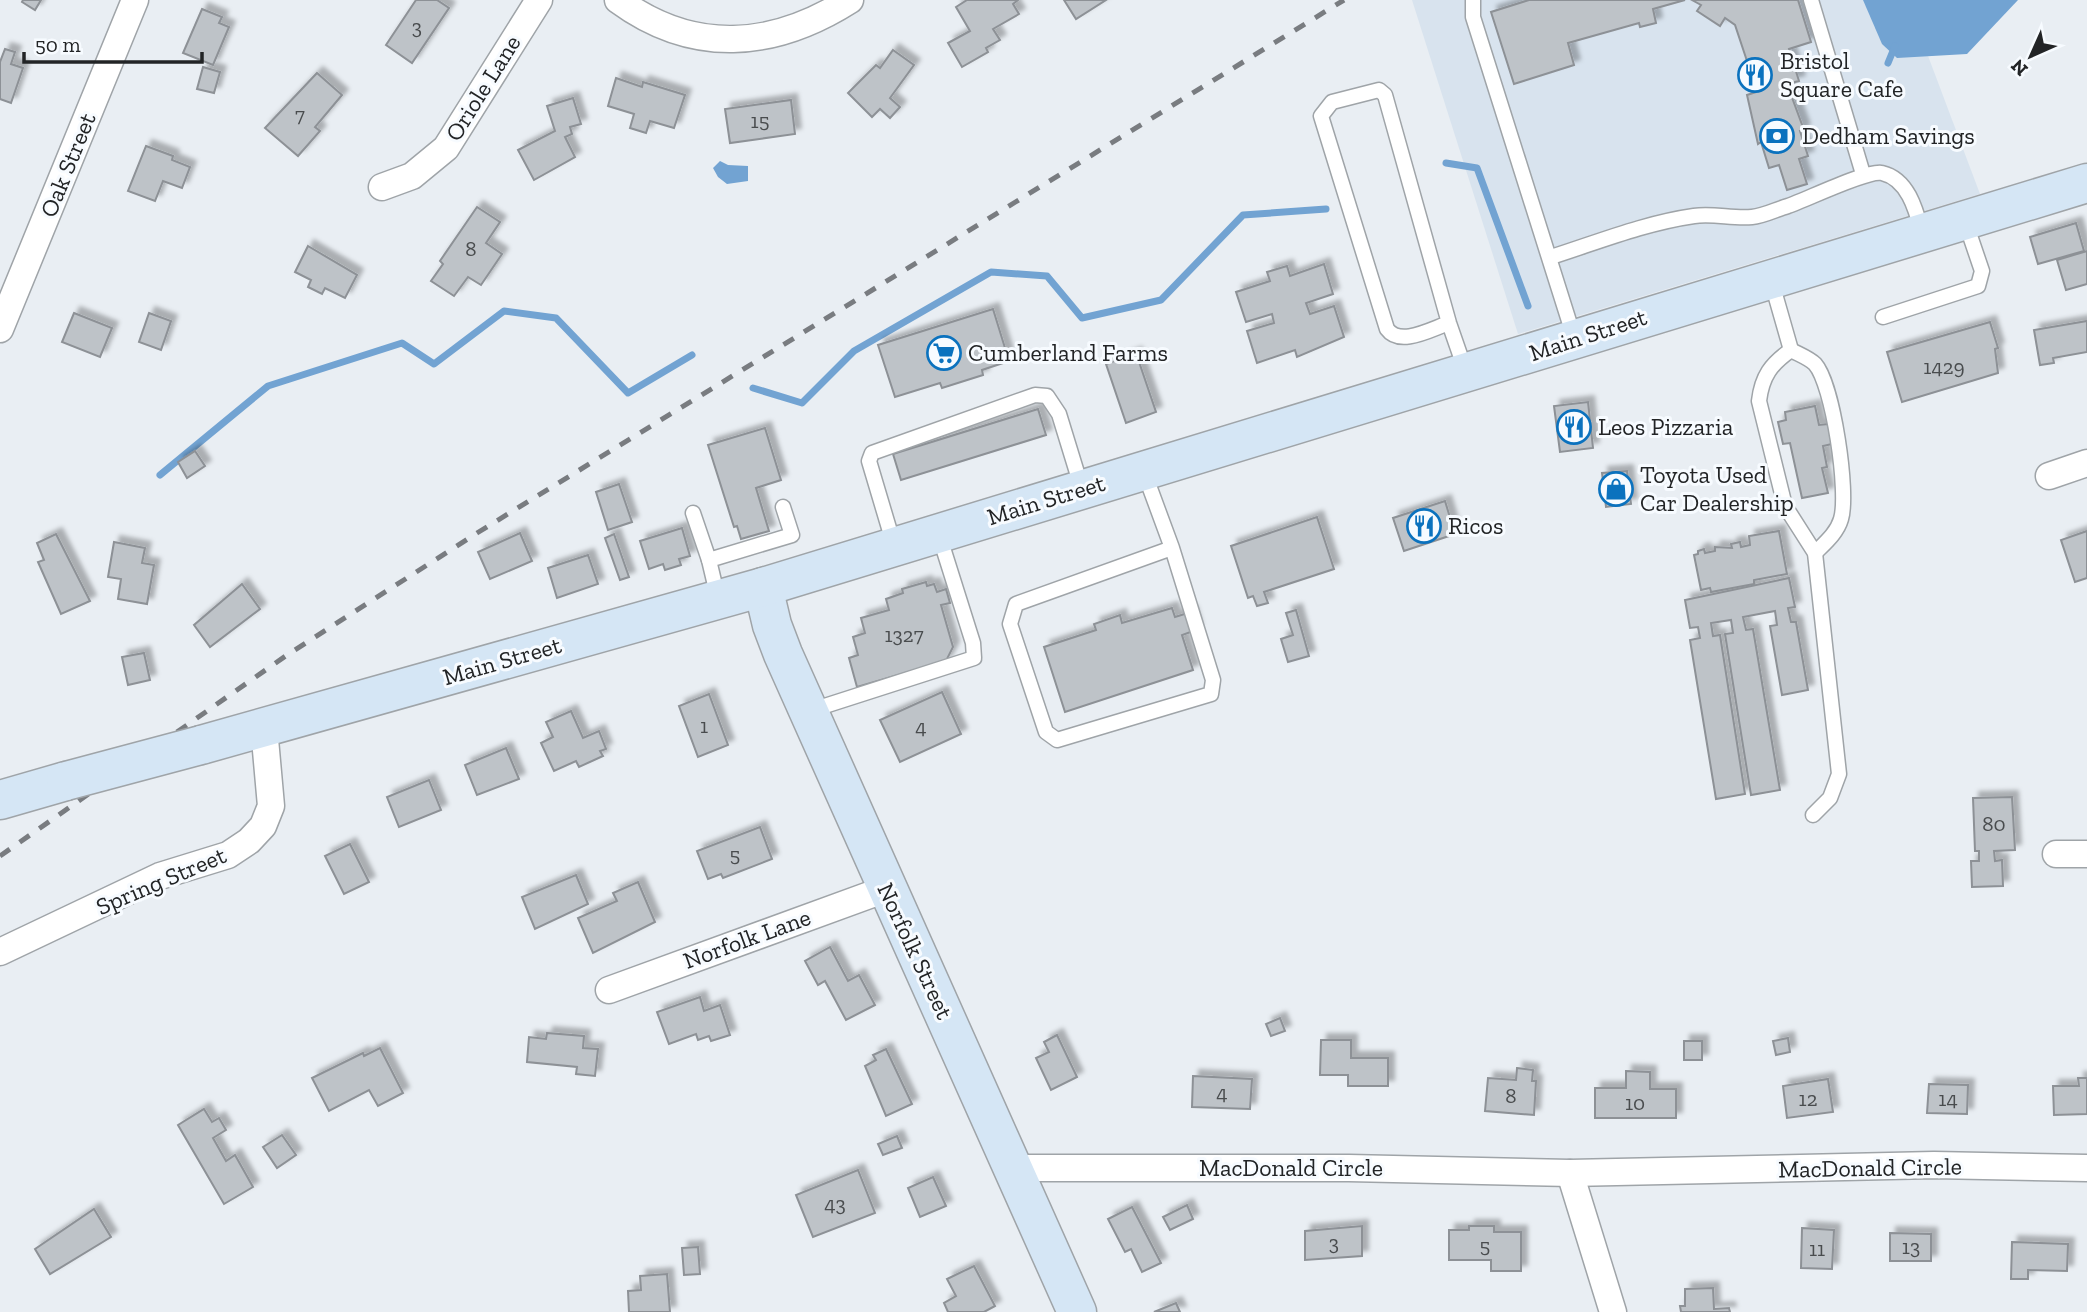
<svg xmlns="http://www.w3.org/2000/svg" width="2087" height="1312" viewBox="0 0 2087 1312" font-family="'Zilla Slab',serif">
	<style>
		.built { fill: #d8e3ee }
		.water { fill: #72a3d2 }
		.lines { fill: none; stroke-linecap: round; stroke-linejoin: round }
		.stream { stroke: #72a3d2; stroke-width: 7 }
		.building { fill: #bec3c8; stroke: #8d9196; stroke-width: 2; filter: url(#shadow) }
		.service-casing { stroke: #9fa4a8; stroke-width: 17 }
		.minor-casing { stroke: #9fa4a8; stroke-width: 29 }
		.secondary-casing { stroke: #9fa4a8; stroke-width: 41 }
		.service { stroke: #fff; stroke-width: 14 }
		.minor { stroke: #fff; stroke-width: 26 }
		.secondary { stroke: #d5e6f5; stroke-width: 38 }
		.rail { stroke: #797c80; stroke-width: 5; stroke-dasharray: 12 12; stroke-linecap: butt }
		.secondary-bridge-casing { stroke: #9fa4a8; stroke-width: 41; stroke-linecap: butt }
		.secondary-bridge { stroke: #d5e6f5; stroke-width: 38 }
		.labels { text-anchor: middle; stroke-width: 6; stroke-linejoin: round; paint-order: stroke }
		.number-label { font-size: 21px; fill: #494c4e }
		.poi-label { font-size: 24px; fill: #222426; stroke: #f7fbff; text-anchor: start }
		.street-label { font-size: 24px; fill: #222426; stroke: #f7fbff }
	</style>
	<defs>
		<filter id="shadow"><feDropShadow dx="6" dy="-6" stdDeviation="2" flood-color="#0004"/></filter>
	</defs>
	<rect width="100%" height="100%" fill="#e9eef3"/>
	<polygon class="built" points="1412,0 1907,0 1980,194 1518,334"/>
	<g class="water">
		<polygon points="1863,0 2018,0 1967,54 1897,58 1882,44"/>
		<polygon points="720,161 728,165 748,166 748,181 727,184 718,177 713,168"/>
	</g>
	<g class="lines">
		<g class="stream">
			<polyline points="1888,63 1895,46"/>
			<polyline points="1446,163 1477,168 1528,306"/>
			<polyline points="753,388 802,403 854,351 991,272 1047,276 1082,318 1161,300 1243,215 1326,209"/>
			<polyline points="160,475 268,386 402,343 434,364 504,311 556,318 628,393 692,355"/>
		</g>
	</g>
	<g class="building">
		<polygon points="23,0 41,0 35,10 22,2"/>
		<polygon points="416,0 437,0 449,8 412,63 386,45"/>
		<polygon points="967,0 1018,0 1013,4 1019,14 993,29 1000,40 986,48 988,52 962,67 948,43 970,31 956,7"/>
		<polygon points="1064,0 1106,0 1076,19"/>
		<polygon points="1529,0 1685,0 1653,9 1656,23 1640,27 1639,23 1568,43 1574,65 1514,84 1491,12"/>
		<polygon points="1692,0 1798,0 1811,42 1789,49 1799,81 1787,84 1804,130 1800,131 1808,156 1799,159 1807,184 1787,190 1779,165 1769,168 1761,142 1758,144 1747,95 1756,92 1753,80 1747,82 1742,66 1748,64 1735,25 1725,18 1720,26 1697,11 1701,5"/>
		<polygon points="202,9 222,17 219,23 229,27 213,65 183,53"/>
		<polygon points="5,49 15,52 11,64 23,68 11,103 0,99 0,62"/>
		<polygon points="893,50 914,65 890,98 900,107 890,118 880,109 872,117 848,93 876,65 880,68"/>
		<polygon points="203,67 220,72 214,93 197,89"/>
		<polygon points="317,73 342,95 315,127 320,131 298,156 265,128"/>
		<polygon points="616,78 642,87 643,82 685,95 674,128 650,121 646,133 630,128 634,114 608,106"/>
		<polygon points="573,98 581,124 570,127 572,134 565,137 575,157 534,180 518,150 555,131 547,106"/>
		<polygon points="791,100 795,134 730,143 725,109"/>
		<polygon points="146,146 173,156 172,160 190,167 182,188 163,181 155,201 128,191"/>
		<polygon points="477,207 500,222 486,243 502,254 481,285 468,277 454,296 431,281 443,264 440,261"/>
		<polygon points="2076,223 2084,251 2038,264 2030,237"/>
		<polygon points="308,246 357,275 345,298 325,288 322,294 308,287 311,280 295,272"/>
		<polygon points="2087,251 2087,284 2066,290 2057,260"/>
		<polygon points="1324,264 1333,294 1306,303 1310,314 1334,306 1344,337 1297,357 1295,350 1257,363 1247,331 1274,323 1272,314 1246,322 1236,292 1270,281 1267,272 1287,266 1290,276"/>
		<polygon points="993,309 1009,361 982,370 983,375 942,388 940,383 895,397 878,345"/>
		<polygon points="74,313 112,328 100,357 62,342"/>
		<polygon points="149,313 171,321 161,350 139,342"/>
		<polygon points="2087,321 2087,352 2053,358 2054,363 2040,365 2034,330"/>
		<polygon points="1990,322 1998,348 1995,349 1998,373 1902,402 1887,352"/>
		<polygon points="1136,353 1156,412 1126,423 1106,364"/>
		<polygon points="1588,402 1593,448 1560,452 1554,406"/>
		<polygon points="1815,406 1819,425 1828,424 1832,444 1823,446 1827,467 1822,468 1828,493 1802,498 1790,443 1783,444 1778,422 1786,420 1785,412"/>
		<polygon points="1038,409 1046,435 901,480 893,454"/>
		<polygon points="765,428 781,480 756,488 769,531 741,539 737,526 734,527 708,445"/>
		<polygon points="195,451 205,466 187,478 178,462"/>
		<polygon points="1627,471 1631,504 1606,507 1602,473"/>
		<polygon points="619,484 632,522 608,530 596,492"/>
		<polygon points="1445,501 1455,534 1404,551 1393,518"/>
		<polygon points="1317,517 1334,569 1264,592 1268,603 1257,606 1253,596 1248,598 1231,546"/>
		<polygon points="682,528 690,556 679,559 681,565 665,570 663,564 649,569 640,541"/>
		<polygon points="1779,531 1787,574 1754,580 1754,584 1711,592 1710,588 1701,590 1694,555 1698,554 1698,551 1704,549 1705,553 1715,551 1715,547 1732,548 1731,544 1740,542 1741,547 1750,545 1749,536"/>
		<polygon points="2087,531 2087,578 2075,582 2061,540"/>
		<polygon points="520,533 532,561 490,579 478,552"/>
		<polygon points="56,534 90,601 61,614 38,562 44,560 37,543"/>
		<polygon points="614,534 629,577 620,580 605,538"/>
		<polygon points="114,542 145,548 142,563 154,565 147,604 118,599 121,579 108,577"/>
		<polygon points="588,555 598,584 557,598 548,568"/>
		<polygon points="1789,578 1795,607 1788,608 1791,622 1796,622 1808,690 1782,695 1770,626 1777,625 1775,611 1743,617 1746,630 1753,629 1780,790 1751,795 1725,634 1733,633 1731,620 1711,623 1713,636 1720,635 1745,794 1716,799 1690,640 1700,638 1698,627 1690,628 1685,600"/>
		<polygon points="926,582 927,586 934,584 937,592 946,589 950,603 941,605 953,647 946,661 857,687 849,658 858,655 853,637 865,633 861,618 889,610 886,599 903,593 902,589"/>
		<polygon points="242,584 260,609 210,647 194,625"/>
		<polygon points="1172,608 1175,617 1191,612 1196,630 1182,635 1193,670 1065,712 1044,647 1096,630 1094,624 1120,615 1122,623"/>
		<polygon points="1296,610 1309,656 1288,662 1281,639 1293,635 1286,613"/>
		<polygon points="144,653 150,680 128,685 122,657"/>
		<polygon points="942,692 961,734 900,762 880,720"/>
		<polygon points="709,694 728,745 698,757 679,706"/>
		<polygon points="571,711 583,738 599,731 606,749 600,751 603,756 579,767 576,761 554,771 541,743 553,737 546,722"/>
		<polygon points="506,748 519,779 477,795 465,765"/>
		<polygon points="429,780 441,810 399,827 387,797"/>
		<polygon points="2012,797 2015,850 1994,851 1995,861 2002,860 2003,886 1972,887 1971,861 1979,861 1979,851 1975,851 1973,798"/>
		<polygon points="760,827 772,859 723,878 721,874 708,879 697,851"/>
		<polygon points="350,844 369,882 344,894 325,856"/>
		<polygon points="576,875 588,904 535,929 522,897"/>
		<polygon points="638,882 655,922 593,953 578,918 617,901 613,893"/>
		<polygon points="830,947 848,981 859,975 875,1005 846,1020 825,981 818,985 805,961"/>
		<polygon points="700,997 704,1011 720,1005 730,1035 711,1041 709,1036 698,1040 696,1034 669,1044 657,1012"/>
		<polygon points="1280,1018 1285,1031 1271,1036 1266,1024"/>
		<polygon points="547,1033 584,1036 583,1048 598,1049 595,1076 576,1074 577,1067 527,1062 529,1037 546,1039"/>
		<polygon points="1057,1035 1077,1077 1051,1090 1036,1058 1049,1052 1044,1042"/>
		<polygon points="1788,1038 1790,1052 1776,1055 1773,1041"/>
		<polygon points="1321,1040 1351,1040 1351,1058 1388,1058 1388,1086 1348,1086 1348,1075 1320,1075"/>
		<rect x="1684" y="1041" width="18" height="19"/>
		<polygon points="380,1048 403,1093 378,1106 369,1090 329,1111 312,1078 363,1053 364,1056"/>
		<polygon points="886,1049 912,1104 886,1116 865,1066 876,1060 873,1055"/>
		<polygon points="1517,1068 1533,1070 1532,1081 1536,1081 1534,1115 1485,1111 1488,1078 1516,1080"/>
		<polygon points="1626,1071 1650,1072 1650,1089 1676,1089 1676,1118 1595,1118 1595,1088 1626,1088"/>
		<polygon points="1193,1076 1252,1079 1250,1109 1192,1107"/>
		<polygon points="2078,1078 2087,1078 2087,1114 2054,1115 2053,1086 2079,1086"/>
		<polygon points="1828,1079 1833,1112 1787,1118 1783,1086"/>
		<polygon points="1929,1084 1968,1085 1967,1114 1927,1113"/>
		<polygon points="204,1109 212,1122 219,1118 226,1130 213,1138 226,1161 235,1155 253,1187 224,1204 178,1125"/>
		<polygon points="282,1135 296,1155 277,1168 263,1147"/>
		<polygon points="897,1136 902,1148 883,1155 878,1144"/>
		<polygon points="858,1170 875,1213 813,1237 796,1195"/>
		<polygon points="933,1177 946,1206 920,1217 908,1188"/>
		<polygon points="1187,1205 1193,1219 1170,1230 1163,1217"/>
		<polygon points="1132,1207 1161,1263 1142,1272 1131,1249 1125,1252 1108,1219"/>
		<polygon points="94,1209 111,1237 50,1274 35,1249"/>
		<polygon points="1362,1226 1362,1256 1305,1260 1305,1231"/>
		<polygon points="1469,1226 1494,1226 1494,1232 1521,1232 1521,1271 1491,1271 1491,1260 1449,1260 1449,1230 1469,1230"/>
		<polygon points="1802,1228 1834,1230 1832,1269 1801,1268"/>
		<polygon points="1890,1233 1931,1234 1931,1261 1890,1261"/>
		<polygon points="2012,1242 2068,1244 2067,1271 2028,1270 2028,1279 2011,1279"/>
		<polygon points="698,1247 700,1274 684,1275 682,1248"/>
		<polygon points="974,1266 995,1306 984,1312 948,1312 944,1303 956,1296 947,1279"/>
		<polygon points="667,1274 670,1312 629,1312 628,1291 641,1290 640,1276"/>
		<polygon points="1713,1288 1714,1309 1729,1308 1730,1312 1681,1312 1680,1306 1685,1306 1685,1289"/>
		<polygon points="1176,1303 1180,1312 1154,1312"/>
	</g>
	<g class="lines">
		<g class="service-casing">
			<g id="service">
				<polyline points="1473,0 1473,17 1574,337"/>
				<polyline points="1811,0 1863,174"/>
				<path d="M 1551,257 C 1598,242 1645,223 1694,216 C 1713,213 1733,219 1752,217 C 1764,216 1777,209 1788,206 C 1808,199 1867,170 1882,173 C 1908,179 1916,210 1922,232"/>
				<path d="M 1771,280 L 1791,350 C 1798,354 1809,358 1815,364 C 1833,384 1849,493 1841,519 C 1837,533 1825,543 1815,553"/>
				<polyline points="1883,317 1978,286 1982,271 1965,221"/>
				<path d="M 1449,323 C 1431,329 1400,347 1387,329 L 1321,116 L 1332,102 L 1379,90 L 1385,95 L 1449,323 L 1466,372"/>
				<path d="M 1791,350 C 1771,364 1762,376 1759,401 L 1785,506 L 1815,553 L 1839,774 L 1830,798 L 1813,815"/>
				<polyline points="1144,472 1172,548 1016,604 1010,624 1046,732 1057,740 1211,694 1213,680 1172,548"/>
				<polyline points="693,513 709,560"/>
				<polyline points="894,545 869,461 872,453 1035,395 1047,396 1059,414 1082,489"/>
				<polyline points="718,598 709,560 792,535 783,507"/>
				<polyline points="809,711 974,658 973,643 939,535"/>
			</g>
		</g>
		<g class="minor-casing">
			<g id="minor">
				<path d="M 618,0 C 693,55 773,49 850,0"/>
				<polyline points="382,187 412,176 446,148 539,0"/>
				<polyline points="0,329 135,0"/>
				<polyline points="2049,476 2087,463"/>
				<polyline points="2056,854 2087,854"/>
				<polyline points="0,952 160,876 228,855 249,841 263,826 271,806 264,728"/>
				<polyline points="609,990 886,889"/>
				<polyline points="1013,1168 1349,1168 1570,1173 1934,1165 2087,1168"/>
				<polyline points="1570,1173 1613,1312"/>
			</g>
		</g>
		<g class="secondary-casing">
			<g id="secondary">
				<polyline points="763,587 772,625 783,654 1077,1312"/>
				<polyline points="201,745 763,587 2087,183"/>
				<polyline points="0,800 66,781"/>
			</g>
		</g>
		<use href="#service" class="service"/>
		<use href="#minor" class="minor"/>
		<use href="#secondary" class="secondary"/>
		<polyline class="rail" points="0,856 287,655 477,533 1344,0"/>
		<g class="secondary-bridge-casing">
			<polyline id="secondary-bridge" points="66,781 201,745"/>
		</g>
		<use href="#secondary-bridge" class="secondary-bridge"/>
	</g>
	<defs>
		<g id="restaurant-ring" transform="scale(1.75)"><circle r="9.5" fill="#f7fbff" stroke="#0b72be" stroke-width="1.5"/><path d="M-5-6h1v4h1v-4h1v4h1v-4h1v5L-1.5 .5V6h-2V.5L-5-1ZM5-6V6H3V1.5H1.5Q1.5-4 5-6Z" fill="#0b72be"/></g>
		<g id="bank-ring" transform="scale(1.75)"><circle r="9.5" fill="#f7fbff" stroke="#0b72be" stroke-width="1.5"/><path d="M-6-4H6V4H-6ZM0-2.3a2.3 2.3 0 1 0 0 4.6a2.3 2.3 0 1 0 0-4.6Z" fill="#0b72be"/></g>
		<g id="supermarket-ring" transform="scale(1.75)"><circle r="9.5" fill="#f7fbff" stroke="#0b72be" stroke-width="1.5"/><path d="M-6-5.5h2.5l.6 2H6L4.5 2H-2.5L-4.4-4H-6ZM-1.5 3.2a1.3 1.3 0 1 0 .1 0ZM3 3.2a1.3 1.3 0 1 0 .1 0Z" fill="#0b72be"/></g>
		<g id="shop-ring" transform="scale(1.75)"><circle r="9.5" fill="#f7fbff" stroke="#0b72be" stroke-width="1.5"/><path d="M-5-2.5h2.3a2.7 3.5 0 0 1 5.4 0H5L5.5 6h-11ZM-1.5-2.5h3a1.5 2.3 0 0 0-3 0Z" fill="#0b72be"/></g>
	</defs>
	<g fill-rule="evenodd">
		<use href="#restaurant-ring" x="1755" y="75"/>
		<use href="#bank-ring" x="1777" y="136"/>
		<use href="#supermarket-ring" x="944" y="353"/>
		<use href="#restaurant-ring" x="1574" y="427"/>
		<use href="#shop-ring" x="1616" y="489"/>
		<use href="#restaurant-ring" x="1424" y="526"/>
	</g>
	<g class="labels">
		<g class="number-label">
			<text x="417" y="34">3</text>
			<text x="300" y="122">7</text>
			<text x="760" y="128">15</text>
			<text x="471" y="256">8</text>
			<text x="1944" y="374">1429</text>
			<text x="904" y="642">1327</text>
			<text x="704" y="733">1</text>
			<text x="921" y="734">4</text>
			<text x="1994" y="831">80</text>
			<text x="735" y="862">5</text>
			<text x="1222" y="1100">4</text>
			<text x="1511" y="1103">8</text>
			<text x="1808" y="1106">12</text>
			<text x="1948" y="1106">14</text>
			<text x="1635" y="1110">10</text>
			<text x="835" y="1211">43</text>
			<text x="1334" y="1250">3</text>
			<text x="1485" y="1253">5</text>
			<text x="1911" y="1254">13</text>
			<text x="1817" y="1256">11</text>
		</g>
		<g class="poi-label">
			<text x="1780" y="69">Bristol<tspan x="1780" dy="28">Square Cafe</tspan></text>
			<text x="1802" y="144">Dedham Savings</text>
			<text x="968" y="361">Cumberland Farms</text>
			<text x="1598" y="435">Leos Pizzaria</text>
			<text x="1640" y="483">Toyota Used<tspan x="1640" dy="28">Car Dealership</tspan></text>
			<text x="1448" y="534">Ricos</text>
		</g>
		<g class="street-label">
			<text transform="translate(483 88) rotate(-58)" y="8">Oriole Lane</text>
			<text transform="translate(68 165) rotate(-68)" y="8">Oak Street</text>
			<text transform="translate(1588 335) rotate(-18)" y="8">Main Street</text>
			<text transform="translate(1046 500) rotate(-17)" y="8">Main Street</text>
			<text transform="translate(502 661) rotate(-16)" y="8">Main Street</text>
			<text transform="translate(161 881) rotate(-23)" y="8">Spring Street</text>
			<text transform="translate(747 939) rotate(-20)" y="8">Norfolk Lane</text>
			<text transform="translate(915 951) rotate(65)" y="8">Norfolk Street</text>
			<text x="1291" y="1176">MacDonald Circle</text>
			<text transform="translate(1870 1168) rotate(-1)" y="8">MacDonald Circle</text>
		</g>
	</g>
	<g transform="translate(2031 56) rotate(225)" stroke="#f7fbff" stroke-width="5" paint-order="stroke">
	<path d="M0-5L12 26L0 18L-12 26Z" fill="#222426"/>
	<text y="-10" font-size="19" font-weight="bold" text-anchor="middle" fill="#222426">N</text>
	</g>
	<path d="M24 52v10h178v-10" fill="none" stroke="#222426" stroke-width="3.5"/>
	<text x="35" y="52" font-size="21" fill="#222426" stroke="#f7fbff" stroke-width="5" paint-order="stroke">50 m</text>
</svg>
